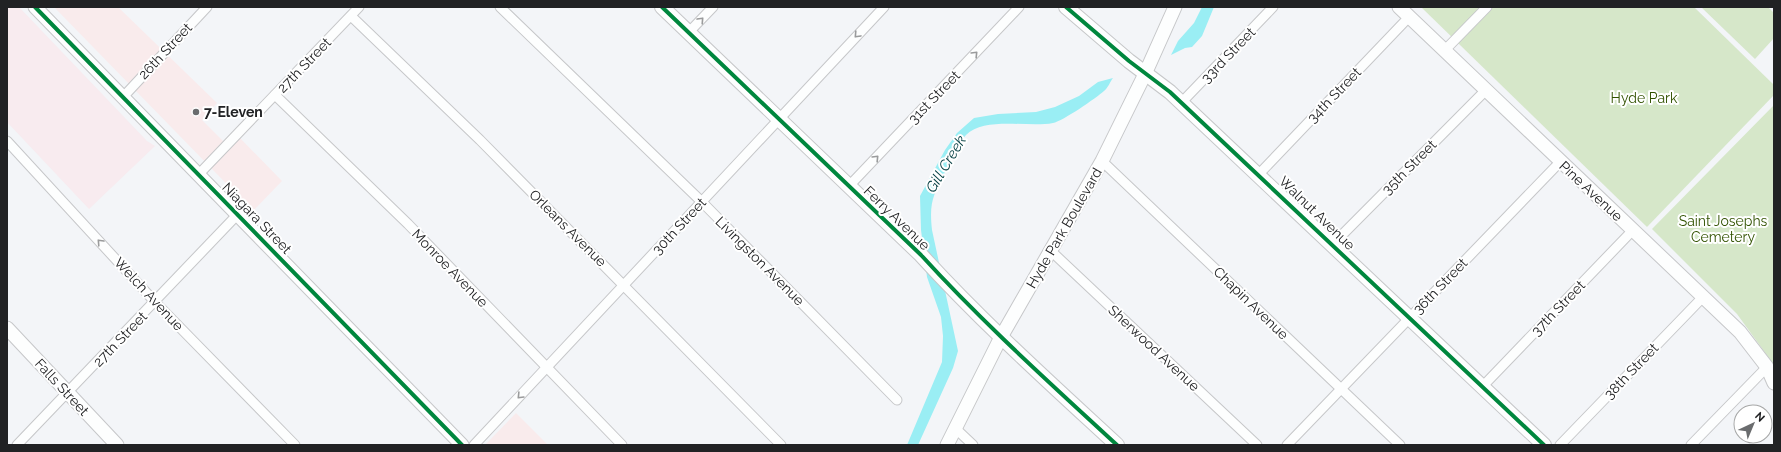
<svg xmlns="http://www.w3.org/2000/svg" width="1781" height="452" viewBox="0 0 1781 452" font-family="Raleway,sans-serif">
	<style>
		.commercial { fill: #f9ebec }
		.education { fill: #f8ebef }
		.green { fill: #d6e7c9 }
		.water { fill: #9aeef4 }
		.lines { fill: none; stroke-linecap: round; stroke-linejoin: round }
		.street-casing { stroke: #c6c7c9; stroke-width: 11 }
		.secondary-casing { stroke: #c6c7c9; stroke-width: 15 }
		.primary-casing { stroke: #c6c7c9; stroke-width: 16 }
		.street { stroke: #fdfefe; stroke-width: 9 }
		.secondary { stroke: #fdfefe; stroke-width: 13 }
		.primary { stroke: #fdfefe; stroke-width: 14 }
		.cycleway-casing { stroke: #fff; stroke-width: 6 }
		.cycleway { stroke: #00873e; stroke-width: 4 }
		.oneway { stroke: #9a9b9c }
		.poi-dot { fill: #6a6c6e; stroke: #fff; stroke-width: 1.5 }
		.labels { text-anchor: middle; stroke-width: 4; stroke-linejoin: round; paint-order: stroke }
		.street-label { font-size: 14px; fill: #212224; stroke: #fff }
		.park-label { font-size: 14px; fill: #325200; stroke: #fff }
		.poi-label { font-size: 14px; font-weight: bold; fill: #212224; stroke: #fff; text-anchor: start }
		.water-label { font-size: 15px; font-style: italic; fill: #074144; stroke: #fff }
	</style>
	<rect width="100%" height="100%" fill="#f3f5f8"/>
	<g class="commercial">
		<polygon points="54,7 118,7 217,103 202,120 229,147 239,137 282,181 253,211"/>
		<polygon points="516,413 548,445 485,445"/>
	</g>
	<polygon class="education" points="7,7 19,7 147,141 155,146 89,209 7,122"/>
	<g class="green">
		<polygon points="1421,7 1694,7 1774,85 1774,95 1647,227"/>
		<polygon points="1701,7 1768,7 1774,13 1774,38 1755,59"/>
		<polygon points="1774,105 1774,365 1737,314 1652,229"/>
	</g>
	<g class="water">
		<polygon points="1202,7 1214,7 1202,36 1192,47 1185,48 1171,55 1178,41 1194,23"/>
		<path d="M 1113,78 C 1110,82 1108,88 1104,91 C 1096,98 1063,121 1053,123 C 1029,128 985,116 966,135 C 957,144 950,160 945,172 C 933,196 929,202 932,230 L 958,351 L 953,368 L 918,445 L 907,445 L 942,362 L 943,336 L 941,317 L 927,277 L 921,230 L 920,196 L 945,150 L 957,133 L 974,118 L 998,114 L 1036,112 L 1055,107 L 1079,96 L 1098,82 Z"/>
	</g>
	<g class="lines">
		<g class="street-casing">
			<g id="street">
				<polyline points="500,7 702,202 897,400"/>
				<polyline points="351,16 480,140 781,445"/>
				<polyline points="689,32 713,7"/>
				<polyline points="1444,51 1487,7"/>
				<polyline points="275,95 408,224 622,445"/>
				<polyline points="124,96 207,7"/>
				<polyline points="1182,102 1273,7"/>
				<polyline points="7,141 155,302 295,445"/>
				<polyline points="1102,161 1400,445"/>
				<polyline points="199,174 359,7"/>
				<polyline points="1259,174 1409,17"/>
				<polyline points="849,186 1019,7"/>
				<polyline points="1333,244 1485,91"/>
				<polyline points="1051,251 1257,445"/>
				<polyline points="1483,386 1633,230"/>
				<polyline points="955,428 973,445"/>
				<polyline points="17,445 238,214"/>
				<polyline points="474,445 884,7"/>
				<polyline points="1287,445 1560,162"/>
				<polyline points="1560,445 1703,297"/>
				<polyline points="1691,445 1767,367"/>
			</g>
		</g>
		<g class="secondary-casing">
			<g id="secondary">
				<polyline points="35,7 462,445"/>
				<polyline points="1399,7 1740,332 1767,367 1774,383"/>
				<polyline points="7,328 117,445"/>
				<polyline points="947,445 1001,337 1102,161 1145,74 1175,7"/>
			</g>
		</g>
		<g class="primary-casing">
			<g id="primary">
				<path d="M 662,7 L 921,255 C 982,322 1050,383 1117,445"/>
				<polyline points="1066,7 1129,61 1170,92 1544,445"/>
			</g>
		</g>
		<use href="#street" class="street"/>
		<use href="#secondary" class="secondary"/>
		<use href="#primary" class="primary"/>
		<g class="cycleway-casing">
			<g id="cycleway">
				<polyline points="35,7 462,445"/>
				<path d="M 662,7 L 921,255 C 982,322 1050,383 1117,445"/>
				<polyline points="1066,7 1129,61 1170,92 1544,445"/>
			</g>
		</g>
		<use href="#cycleway" class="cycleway"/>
	</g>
	<defs><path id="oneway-chevron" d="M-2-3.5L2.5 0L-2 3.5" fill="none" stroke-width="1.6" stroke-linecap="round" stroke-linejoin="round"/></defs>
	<g class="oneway">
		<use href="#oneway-chevron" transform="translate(701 20) rotate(-47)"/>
		<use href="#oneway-chevron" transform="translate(857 35) rotate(133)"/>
		<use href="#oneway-chevron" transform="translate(975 54) rotate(-46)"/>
		<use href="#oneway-chevron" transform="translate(876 158) rotate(-46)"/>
		<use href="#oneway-chevron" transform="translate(100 242) rotate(-133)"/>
		<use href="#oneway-chevron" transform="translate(520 396) rotate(134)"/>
	</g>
	<circle class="poi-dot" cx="196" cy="112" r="4"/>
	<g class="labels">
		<g class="street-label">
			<text transform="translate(165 51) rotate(-47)" y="5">26th Street</text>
			<text transform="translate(1228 55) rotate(-46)" y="5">33rd Street</text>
			<text transform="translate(304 65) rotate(-46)" y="5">27th Street</text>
			<text transform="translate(1334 95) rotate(-46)" y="5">34th Street</text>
			<text transform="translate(934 97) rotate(-46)" y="5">31st Street</text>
			<text transform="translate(1409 167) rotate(-45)" y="5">35th Street</text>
			<text transform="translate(1591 191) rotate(43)" y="5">Pine Avenue</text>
			<text transform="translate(1317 213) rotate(44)" y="5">Walnut Avenue</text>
			<text transform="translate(257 218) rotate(46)" y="5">Niagara Street</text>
			<text transform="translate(897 218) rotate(44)" y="5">Ferry Avenue</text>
			<text transform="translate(679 226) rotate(-47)" y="5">30th Street</text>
			<text transform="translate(568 228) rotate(45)" y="5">Orleans Avenue</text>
			<text transform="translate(1064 228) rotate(-60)" y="5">Hyde Park Boulevard</text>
			<text transform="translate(760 261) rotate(45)" y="5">Livingston Avenue</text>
			<text transform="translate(450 268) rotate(46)" y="5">Monroe Avenue</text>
			<text transform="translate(1440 286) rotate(-46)" y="5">36th Street</text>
			<text transform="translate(149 294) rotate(47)" y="5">Welch Avenue</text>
			<text transform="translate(1251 303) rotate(44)" y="5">Chapin Avenue</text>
			<text transform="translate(1558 308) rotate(-46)" y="5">37th Street</text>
			<text transform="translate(120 339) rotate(-46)" y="5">27th Street</text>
			<text transform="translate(1154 348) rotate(43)" y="5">Sherwood Avenue</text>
			<text transform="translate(1631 371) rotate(-46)" y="5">38th Street</text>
			<text transform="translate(62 387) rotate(47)" y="5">Falls Street</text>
		</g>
		<g class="park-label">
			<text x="1644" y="103">Hyde Park</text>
			<text x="1723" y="226">Saint Josephs<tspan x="1723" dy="16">Cemetery</tspan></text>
		</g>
		<g class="poi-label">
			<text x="204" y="117">7-Eleven</text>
		</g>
		<g class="water-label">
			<text transform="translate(946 164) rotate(-59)" y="5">Gill Creek</text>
		</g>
	</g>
	<rect width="1781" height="452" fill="none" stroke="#212224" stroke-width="16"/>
	<g transform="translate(1753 424) rotate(44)"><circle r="19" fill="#ffffff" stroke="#a6a7a7"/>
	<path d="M0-3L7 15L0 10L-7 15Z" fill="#6a6c6e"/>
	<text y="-6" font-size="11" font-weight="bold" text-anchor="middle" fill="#212224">N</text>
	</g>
</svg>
